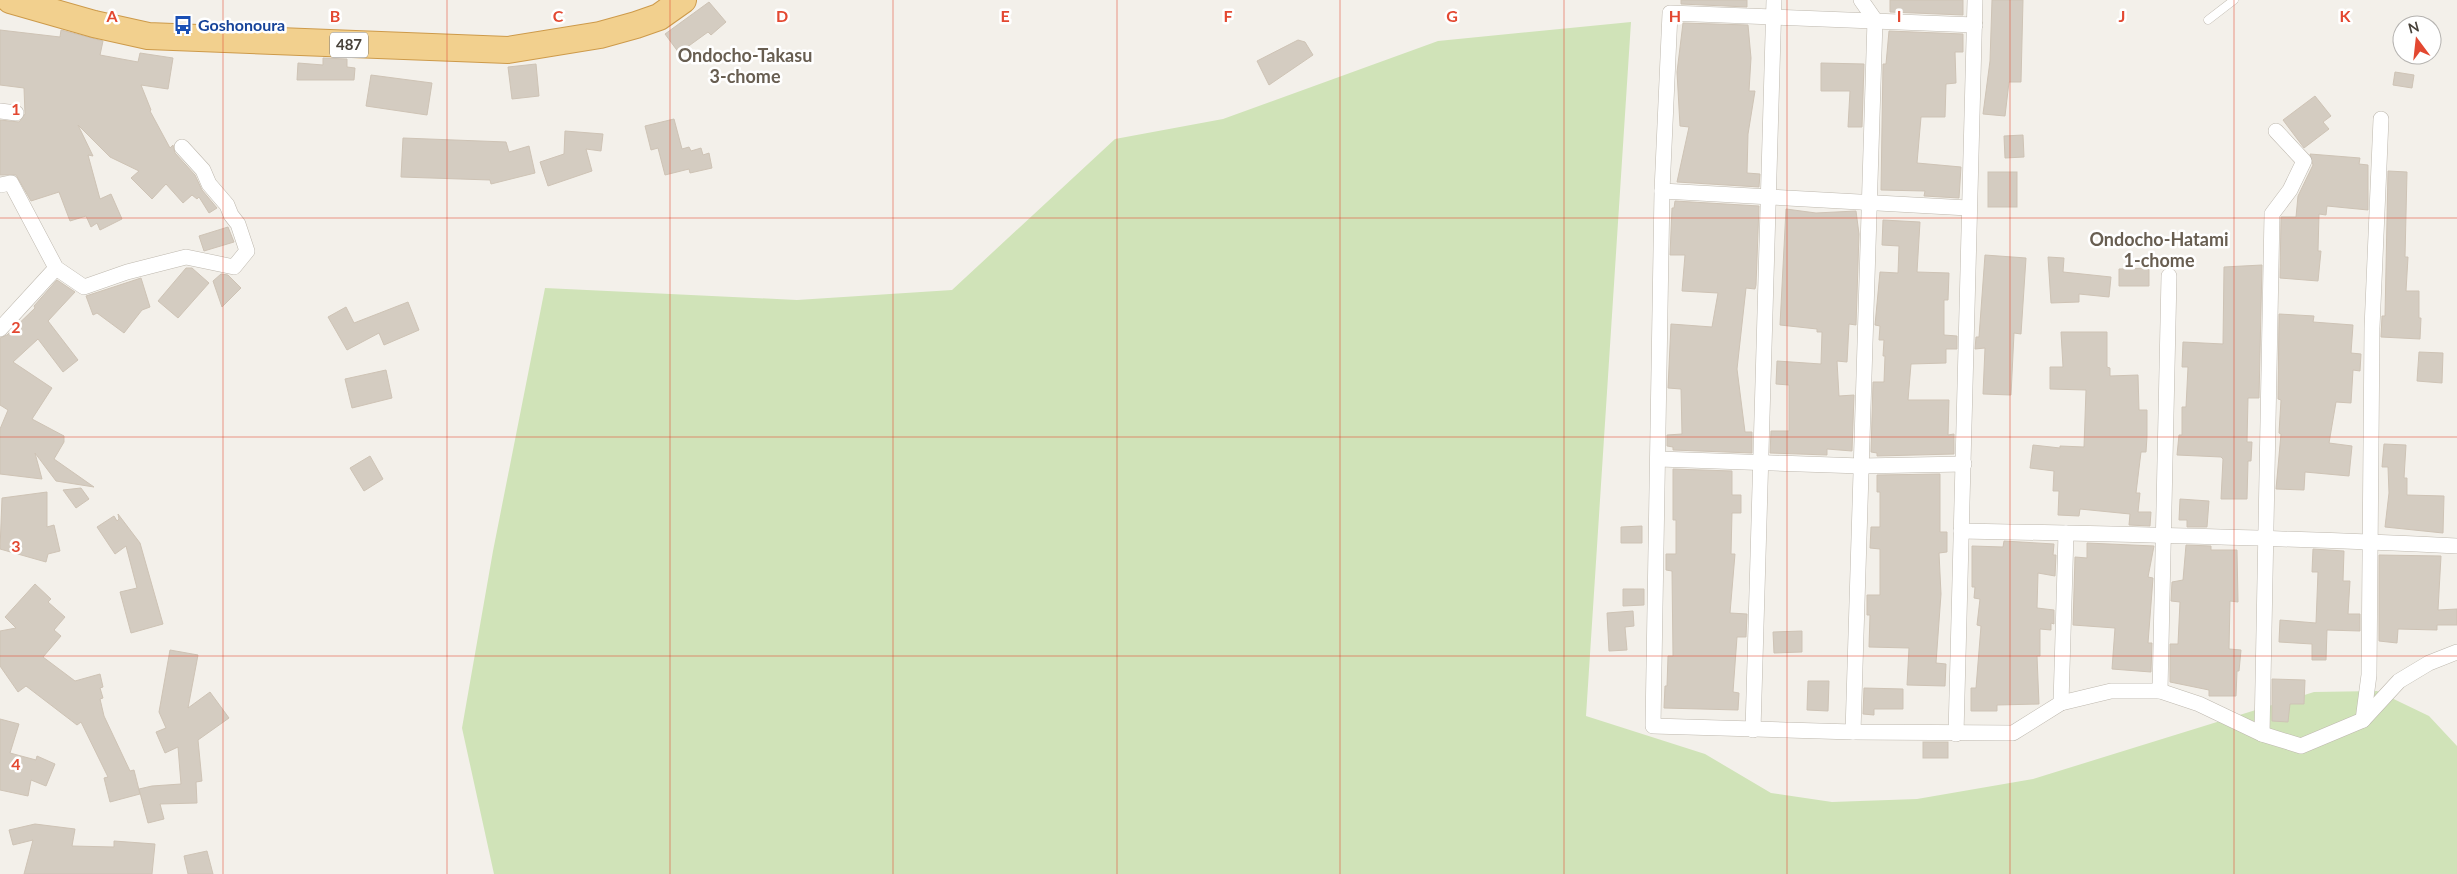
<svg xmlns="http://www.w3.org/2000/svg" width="2457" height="874" viewBox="0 0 2457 874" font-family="Lato,sans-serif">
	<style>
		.green { fill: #d0e3b8 }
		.building { fill: #d4ccc1; stroke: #cec3b5 }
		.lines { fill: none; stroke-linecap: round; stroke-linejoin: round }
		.service-casing { stroke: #beb8ae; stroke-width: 9 }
		.minor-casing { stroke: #beb8ae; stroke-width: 16 }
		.trunk-casing { stroke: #cd9a4a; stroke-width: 28 }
		.service { stroke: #fff; stroke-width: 8 }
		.minor { stroke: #fff; stroke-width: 15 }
		.trunk { stroke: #f2d08e; stroke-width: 26 }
		.grid { fill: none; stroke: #e34831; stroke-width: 1; stroke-opacity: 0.55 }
		.labels { text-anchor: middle; stroke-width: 5; stroke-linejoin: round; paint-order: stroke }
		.shield { fill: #fff; stroke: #7e7a74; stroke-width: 1 }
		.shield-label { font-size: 15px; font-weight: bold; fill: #474139 }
		.transit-label { font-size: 16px; font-weight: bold; fill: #164399; stroke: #fff; text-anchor: start }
		.neighbourhood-label { font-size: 18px; font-weight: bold; fill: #685e51; stroke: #fff }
		.grid-label { font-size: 16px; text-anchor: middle; font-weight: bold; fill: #e34831; stroke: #fff; stroke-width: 5; stroke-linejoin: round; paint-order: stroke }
	</style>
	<rect width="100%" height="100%" fill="#f3f0ea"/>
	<polygon class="green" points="1631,22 1586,716 1705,754 1771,793 1832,802 1917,799 2033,779 2314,692 2377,691 2429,716 2457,746 2457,874 494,874 462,728 493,551 545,288 797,300 952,290 1115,139 1223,119 1438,41"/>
	<g class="building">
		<polygon points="1681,0 1747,0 1747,7 1681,4"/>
		<polygon points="1890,0 1963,0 1963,15 1890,12"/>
		<polygon points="1992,0 2023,0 2021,82 2009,82 2005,116 1983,114 1990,61"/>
		<polygon points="709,2 726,22 711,35 708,32 679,53 665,34"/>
		<polygon points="1683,23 1748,25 1751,58 1749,91 1755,91 1748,134 1747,173 1760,174 1759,187 1677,182 1689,127 1680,126 1677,72"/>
		<polygon points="0,30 60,37 61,30 103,41 100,55 138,62 140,53 173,58 168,89 141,85 151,110 150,111 170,148 173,145 175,153 195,175 202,190 217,208 209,213 199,197 197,199 192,195 183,203 166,184 152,199 131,178 139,171 110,157 78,125 93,156 88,155 100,199 111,194 122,219 100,230 97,223 91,227 86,216 70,221 59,192 31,201 16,175 0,175 0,120 19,122 25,114 24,88 0,85"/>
		<polygon points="1889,31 1963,34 1963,52 1955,52 1956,83 1946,84 1945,117 1921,117 1917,163 1961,167 1959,198 1924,196 1925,191 1881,190 1883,64 1886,64"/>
		<polygon points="1298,40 1305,42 1313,55 1269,85 1257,61"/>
		<polygon points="323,58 347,59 347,67 355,68 354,80 297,80 298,63 323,65"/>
		<polygon points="1821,63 1864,64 1862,127 1848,127 1850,91 1821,91"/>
		<polygon points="536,64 539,96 512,99 508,67"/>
		<polygon points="2395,72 2414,75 2412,88 2393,85"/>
		<polygon points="371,75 432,83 427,115 366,106"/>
		<polygon points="2315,96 2331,116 2323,122 2329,129 2304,148 2283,120"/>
		<polygon points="674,119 682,149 689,147 691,151 701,148 703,155 709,153 712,168 690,173 689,169 665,175 658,148 651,150 645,126"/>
		<polygon points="565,131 603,134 601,151 586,149 592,171 548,186 540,162 564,154"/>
		<polygon points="2023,135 2024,157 2005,158 2004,136"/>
		<polygon points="403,138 506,142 509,152 529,146 535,173 491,184 490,180 401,177"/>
		<polygon points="2310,154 2360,158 2359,164 2368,165 2368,210 2327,206 2326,215 2319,214 2318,251 2321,251 2318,281 2280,278 2281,217 2296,217 2298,196 2313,165"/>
		<polygon points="2388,171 2407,172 2405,257 2408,257 2406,291 2419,291 2419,318 2421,318 2420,339 2381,337 2382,316 2385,316"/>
		<rect x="1988" y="172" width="29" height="35"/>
		<polygon points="1675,201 1759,206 1756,285 1755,289 1746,288 1737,369 1745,432 1752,432 1752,453 1673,450 1673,447 1667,446 1667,435 1682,434 1681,389 1668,388 1671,324 1712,327 1718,293 1682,291 1685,255 1670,255 1672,208 1674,208"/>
		<polygon points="1786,209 1816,213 1856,211 1859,234 1856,325 1849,324 1847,362 1837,361 1839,396 1854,395 1852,451 1827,449 1827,455 1770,453 1771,431 1789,431 1789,385 1776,384 1777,361 1821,364 1822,332 1817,332 1817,329 1780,325"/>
		<polygon points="1883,220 1920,222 1917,272 1949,273 1948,300 1944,300 1944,335 1957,336 1957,349 1946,349 1946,363 1911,364 1908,400 1949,400 1948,435 1954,434 1954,454 1877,456 1877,453 1871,452 1873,382 1884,382 1885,356 1883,356 1884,340 1879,340 1880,326 1875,325 1880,272 1898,273 1899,246 1882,245"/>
		<polygon points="228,227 234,242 204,251 199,236"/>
		<polygon points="1985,255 2026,258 2021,334 2014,333 2011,395 1983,394 1985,348 1975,349 1976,337 1979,337"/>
		<polygon points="2048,257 2064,258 2063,272 2111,277 2109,297 2079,294 2079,302 2051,303"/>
		<polygon points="2262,265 2259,398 2248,398 2247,442 2252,442 2251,461 2248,461 2247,499 2221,499 2223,459 2221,457 2177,455 2179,435 2182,435 2182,407 2186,407 2188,367 2182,367 2183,342 2223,344 2224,267"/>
		<polygon points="186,268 192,268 209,283 178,318 158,301"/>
		<polygon points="2149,268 2149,286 2119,286 2119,269"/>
		<polygon points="221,274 228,275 241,288 222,307 213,281"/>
		<polygon points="141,278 150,307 142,310 124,333 97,313 93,315 86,296"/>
		<polygon points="57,280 75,292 48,321 78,360 63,372 38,339 13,362 52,388 32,419 64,436 64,442 54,459 94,487 56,481 35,453 42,479 0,474 0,429 8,410 0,405 0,338 7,335 35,308 34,306"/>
		<polygon points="408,302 419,330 384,345 379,333 347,350 328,317 346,307 354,323"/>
		<polygon points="2279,314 2314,316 2313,322 2353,325 2351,353 2361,354 2360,371 2353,370 2351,403 2336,402 2329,443 2352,446 2349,476 2305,472 2304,490 2276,489 2281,434 2279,433 2281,400 2278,399"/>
		<polygon points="2061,332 2107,332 2107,367 2110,368 2110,376 2138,375 2139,410 2147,410 2147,436 2146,452 2141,452 2136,493 2140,493 2138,512 2151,512 2150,526 2129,525 2130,514 2080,509 2079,516 2058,515 2059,491 2053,491 2054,471 2030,468 2033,445 2060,448 2060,446 2084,447 2086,390 2050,389 2050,367 2063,367"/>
		<polygon points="2419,352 2443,353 2442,383 2417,381"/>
		<polygon points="386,370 392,398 352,408 345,379"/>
		<polygon points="2384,444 2406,445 2404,478 2407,478 2407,495 2444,496 2443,533 2385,527 2389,493 2388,467 2382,467"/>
		<polygon points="370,456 383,479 364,491 350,468"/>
		<polygon points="1673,469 1732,471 1732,495 1741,495 1741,513 1732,513 1731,554 1735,554 1730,613 1747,614 1746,637 1737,637 1733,692 1739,693 1738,710 1664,708 1665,686 1667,686 1668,656 1673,656 1672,571 1666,570 1666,554 1676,554 1676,520 1673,520"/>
		<polygon points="1940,474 1940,532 1947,532 1947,552 1939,553 1941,594 1936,663 1946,664 1945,686 1907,685 1909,648 1869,647 1870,615 1867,615 1867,595 1880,595 1880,549 1870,548 1871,527 1880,527 1880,492 1877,492 1877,475"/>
		<polygon points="81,488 89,499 76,508 63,490"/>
		<polygon points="47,492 47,527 54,525 60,551 48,554 46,562 0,549 2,498"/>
		<polygon points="2180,499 2209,501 2207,527 2187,527 2187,520 2179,520"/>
		<polygon points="118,514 140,543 163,624 131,633 120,592 137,588 126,546 115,554 97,527 114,516 117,521 119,519"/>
		<polygon points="1642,526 1642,543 1621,543 1621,527"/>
		<polygon points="2004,541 2054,544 2053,555 2056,555 2055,576 2038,573 2037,608 2054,610 2054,624 2051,623 2051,630 2040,629 2040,656 2037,656 2039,704 1997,705 1997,711 1971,711 1971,688 1976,688 1981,626 1977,625 1980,599 1974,598 1975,587 1972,587 1972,546 2003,547"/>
		<polygon points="2087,543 2154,546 2148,577 2153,578 2148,643 2152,643 2151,672 2112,669 2115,628 2073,625 2075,557 2087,558"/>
		<polygon points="2186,545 2211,546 2211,550 2237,550 2238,602 2230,601 2229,649 2241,650 2239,671 2237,671 2236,696 2209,696 2209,690 2170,682 2170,644 2178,644 2180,602 2171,601 2172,582 2183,580"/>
		<polygon points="2313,549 2344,551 2343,581 2350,581 2348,614 2360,614 2360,631 2327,630 2326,660 2312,660 2312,644 2279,642 2280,620 2316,623 2318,572 2312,572"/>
		<polygon points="2379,555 2441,556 2438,610 2457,609 2457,625 2437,625 2437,630 2398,629 2397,643 2379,641"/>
		<polygon points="35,584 51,599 48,602 65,617 54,630 61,636 43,657 75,681 100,674 103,687 100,688 103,698 100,699 104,716 130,771 134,770 140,794 110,802 104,778 108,777 81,722 77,725 26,686 18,692 0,666 0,631 16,628 5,617"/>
		<polygon points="1623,589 1644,589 1644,605 1623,606"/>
		<polygon points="1633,611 1634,626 1625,627 1627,650 1609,651 1607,613"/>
		<polygon points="1802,631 1802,652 1774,653 1773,632"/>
		<polygon points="170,650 198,655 188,708 210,692 229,718 198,740 202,781 196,782 197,803 160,804 164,819 148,823 139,789 152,786 181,784 178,747 165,753 156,732 166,728 159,712"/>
		<polygon points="2272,679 2305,680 2304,704 2290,704 2288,722 2272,721"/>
		<polygon points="1808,681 1829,681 1828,711 1807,710"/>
		<polygon points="1864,688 1903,689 1903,709 1874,709 1874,715 1863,714"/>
		<polygon points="0,719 19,724 10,753 36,760 37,756 55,764 46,786 31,780 28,796 0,790"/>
		<rect x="1923" y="742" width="25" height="16"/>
		<polygon points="35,824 75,829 72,846 114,847 114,841 155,844 152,874 24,874 33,840 13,845 9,830"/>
		<polygon points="207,851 213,874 188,874 184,856"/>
	</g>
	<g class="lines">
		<g class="service-casing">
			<polyline id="service" points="2208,20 2234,0"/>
		</g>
		<g class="minor-casing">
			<g id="minor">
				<polyline points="1975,25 1670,13 1662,191 1653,726 1853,732 2013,733 2061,703 2111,691 2160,691 2199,704 2262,734 2301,746 2363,720 2399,681 2429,663 2457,652"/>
				<polyline points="0,111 16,113"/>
				<polyline points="0,185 11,183 56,268 84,287 127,272 186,257 234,267 247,251 238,224 231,215 227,205 209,184 203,170 182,147"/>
				<polyline points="1662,191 1968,208"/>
				<polyline points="0,329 56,268"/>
				<polyline points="1659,459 1861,466 1964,464"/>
				<path d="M 1961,531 C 2127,534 2292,538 2457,546"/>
				<polyline points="2160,691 2169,276"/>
				<polyline points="2061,703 2066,533"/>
				<polyline points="2363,720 2369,675 2372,328 2381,119"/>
				<polyline points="1753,730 1774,0"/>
				<polyline points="1853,732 1875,20 1861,0"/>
				<polyline points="1956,734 1975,0"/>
				<polyline points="2262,734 2272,214 2290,190 2304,161 2276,131"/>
			</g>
		</g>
		<g class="trunk-casing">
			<polyline id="trunk" points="10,0 94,24 148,36 508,50 600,35 636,25 659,17 683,0"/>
		</g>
		<use href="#service" class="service"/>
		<use href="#minor" class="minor"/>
		<use href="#trunk" class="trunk"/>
	</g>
	<path class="grid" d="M 223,0 L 223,874M 447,0 L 447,874M 670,0 L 670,874M 893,0 L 893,874M 1117,0 L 1117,874M 1340,0 L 1340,874M 1564,0 L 1564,874M 1787,0 L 1787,874M 2010,0 L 2010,874M 2234,0 L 2234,874M 0,218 L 2457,218M 0,437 L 2457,437M 0,656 L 2457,656"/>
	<defs>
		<g id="bus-bare" transform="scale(1.5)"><path d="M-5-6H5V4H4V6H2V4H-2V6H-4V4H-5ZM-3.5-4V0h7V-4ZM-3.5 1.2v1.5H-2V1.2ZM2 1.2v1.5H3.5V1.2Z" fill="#1a4fb4" stroke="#fff" stroke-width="2.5" paint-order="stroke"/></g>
	</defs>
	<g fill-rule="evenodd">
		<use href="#bus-bare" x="183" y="25"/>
	</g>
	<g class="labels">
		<rect class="shield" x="330" y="32.5" width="38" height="25" rx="4"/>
		<g class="shield-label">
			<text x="349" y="50">487</text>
		</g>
		<g class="transit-label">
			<text x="198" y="31">Goshonoura</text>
		</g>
		<g class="neighbourhood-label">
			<text x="745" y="62">Ondocho-Takasu<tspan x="745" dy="21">3-chome</tspan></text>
			<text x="2159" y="246">Ondocho-Hatami<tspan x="2159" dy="21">1-chome</tspan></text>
		</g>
	</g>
	<g class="grid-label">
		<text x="112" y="22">A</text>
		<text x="335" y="22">B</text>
		<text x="558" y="22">C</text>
		<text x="782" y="22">D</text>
		<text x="1005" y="22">E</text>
		<text x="1228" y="22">F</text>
		<text x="1452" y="22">G</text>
		<text x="1675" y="22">H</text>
		<text x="1899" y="22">I</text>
		<text x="2122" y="22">J</text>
		<text x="2345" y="22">K</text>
		<text x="16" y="115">1</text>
		<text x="16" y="333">2</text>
		<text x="16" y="552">3</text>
		<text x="16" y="770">4</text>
	</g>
	<g transform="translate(2417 40) rotate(345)"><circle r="24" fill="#ffffff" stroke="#b5b3b0"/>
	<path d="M0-4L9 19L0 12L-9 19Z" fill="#e34831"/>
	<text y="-8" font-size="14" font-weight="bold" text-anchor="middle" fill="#474139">N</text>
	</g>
</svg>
